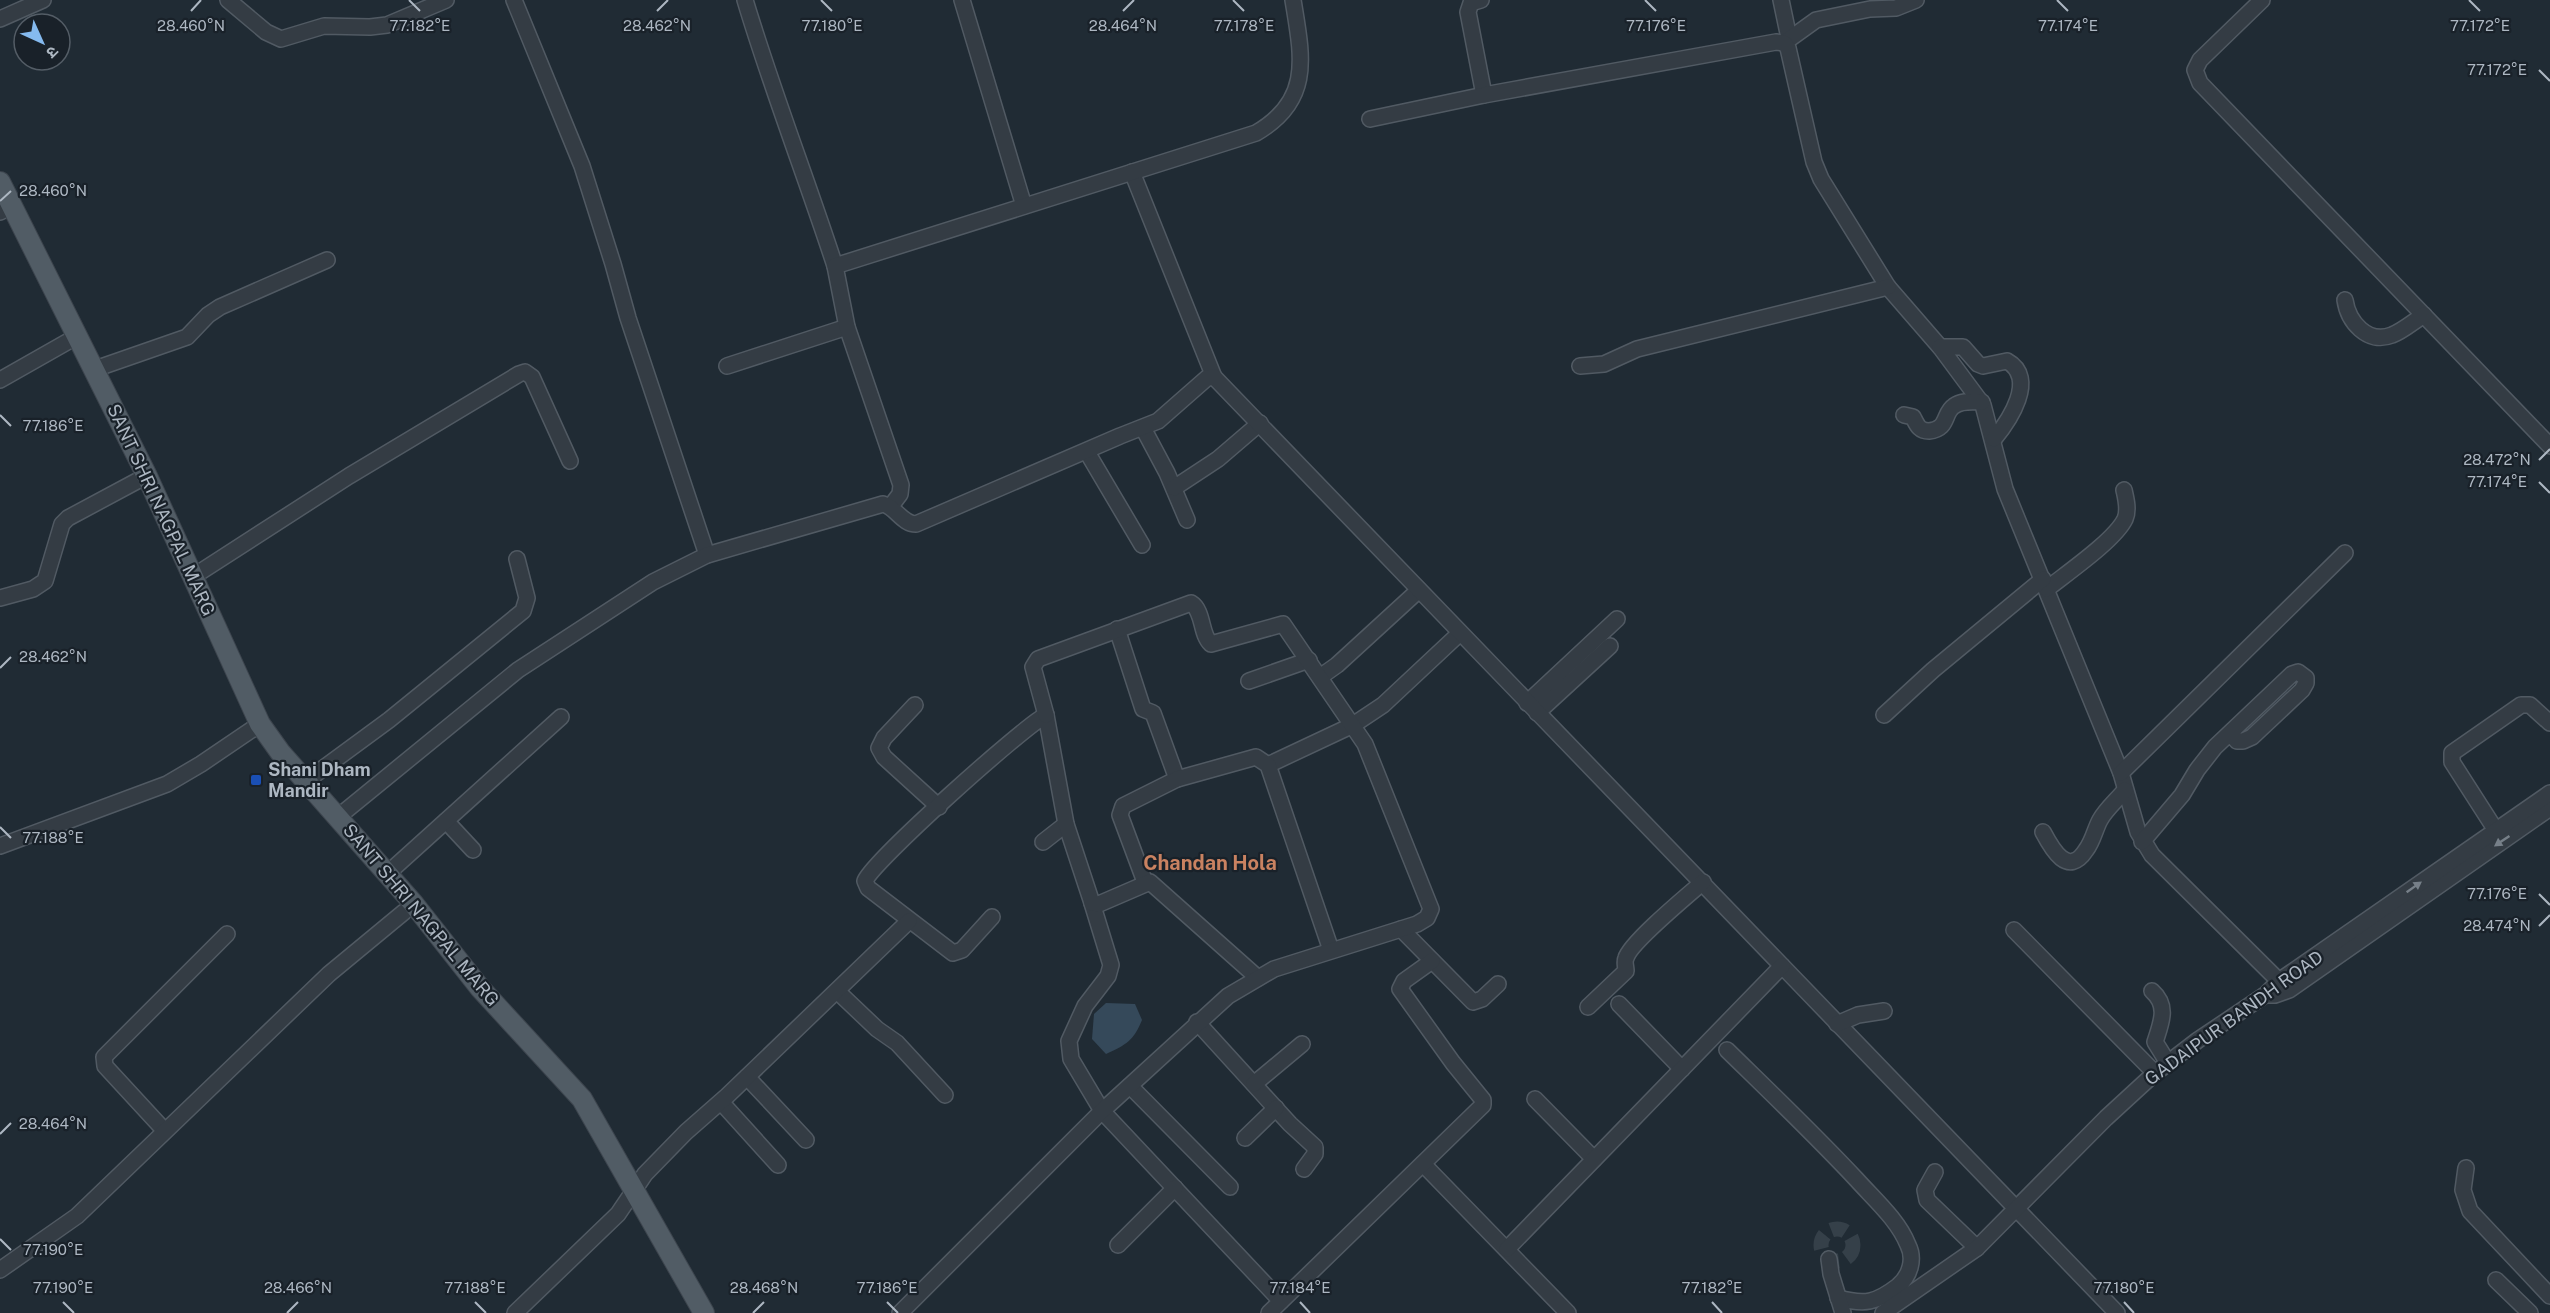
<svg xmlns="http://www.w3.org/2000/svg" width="2550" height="1313" viewBox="0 0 2550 1313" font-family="'Public Sans','Noto Sans Devanagari',sans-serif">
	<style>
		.water { fill: #35495a }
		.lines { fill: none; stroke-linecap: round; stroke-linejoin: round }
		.minor-tunnel { stroke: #354049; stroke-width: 15; stroke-dasharray: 15 8; stroke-linecap: butt }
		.minor-casing { stroke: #515a63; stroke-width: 18 }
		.major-casing { stroke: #3d454e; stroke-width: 22 }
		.minor { stroke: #343c44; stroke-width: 15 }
		.major { stroke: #515c65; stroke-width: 20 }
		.oneway { fill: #778089 }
		.ticks { fill: none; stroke: #adb7c2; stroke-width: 2 }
		.transit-dot { fill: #1a4fb4; stroke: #192129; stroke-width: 2 }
		.labels { text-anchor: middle; stroke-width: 4.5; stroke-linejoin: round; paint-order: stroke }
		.street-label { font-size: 18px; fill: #adb7c2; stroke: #192129 }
		.poi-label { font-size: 18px; font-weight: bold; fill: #adb7c2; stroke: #192129; text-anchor: start }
		.neighbourhood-label { font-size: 20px; font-weight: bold; fill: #c98261; stroke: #192129 }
		.ticks-label { font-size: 15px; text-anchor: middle; fill: #adb7c2; stroke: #192129; stroke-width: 4.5; stroke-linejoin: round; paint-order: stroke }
	</style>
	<rect width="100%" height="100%" fill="#202b34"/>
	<path class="water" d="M 1106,1003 L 1135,1004 L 1142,1020 C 1134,1040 1126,1045 1106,1054 L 1092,1039 L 1094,1014 Z"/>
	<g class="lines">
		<circle class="minor-tunnel" cx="1837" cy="1245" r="16"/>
		<g class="minor-casing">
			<g id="minor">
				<polyline points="228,0 266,32 281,39 324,26 370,27 387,25 446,0"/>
				<polyline points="514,0 582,166 613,264 628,318 707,555"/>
				<path d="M 745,0 C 772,90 806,177 835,266"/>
				<polyline points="962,0 1024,206"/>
				<polyline points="1481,0 1471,3 1468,12 1484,95"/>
				<polyline points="1781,0 1789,38"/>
				<polyline points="2262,0 2200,60 2195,70 2200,83 2550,446"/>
				<polyline points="0,19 43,0"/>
				<polyline points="1784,43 1816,20 1870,9 1896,8 1916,0"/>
				<polyline points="1370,119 1484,95 1776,42 1784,43 1788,48 1814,162 1821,179 1888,287 1940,347 1983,405 2005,489 2121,773 2138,832 2152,855 2279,981"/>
				<polyline points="1132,172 1214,377"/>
				<polyline points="0,212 2,211"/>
				<path d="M 2345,300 C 2348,321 2367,345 2392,335 C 2403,331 2414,321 2424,315"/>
				<path d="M 1940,347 L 1963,347 L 1978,364 L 1983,366 L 2007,361 C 2038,378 2009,421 1994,439"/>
				<polyline points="727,366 847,327"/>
				<polyline points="1580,366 1604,364 1637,349 1888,287"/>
				<polyline points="95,369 187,337 208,315 220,307 327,260"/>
				<polyline points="0,380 67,342"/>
				<path d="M 1904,415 L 1913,417 C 1917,425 1919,431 1929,431 C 1949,429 1943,413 1954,406 C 1962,400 1973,402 1982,402"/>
				<polyline points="1143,428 1167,473 1187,520"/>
				<polyline points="1087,452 1142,545"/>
				<polyline points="1174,488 1218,459 1260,423"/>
				<path d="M 891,506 L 900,494 L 901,485 L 847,327 L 835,266 L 1256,133 C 1313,100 1302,56 1293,0"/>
				<polyline points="194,576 349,476 519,374 525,372 532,377 570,461"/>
				<path d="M 2047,589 C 2067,573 2115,540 2125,519 C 2129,510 2126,499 2124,490"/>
				<polyline points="0,598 33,589 45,581 62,524 68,518 137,481"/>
				<polyline points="1117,629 1143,709 1153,713 1177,779"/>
				<polyline points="1320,677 1337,665 1419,590"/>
				<polyline points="1249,681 1309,660"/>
				<polyline points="1527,703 1617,619"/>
				<polyline points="915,705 884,738 879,748 884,757 939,807"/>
				<polyline points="1537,713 1610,646"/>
				<polyline points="1884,715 1933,670 2043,579"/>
				<polyline points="1268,765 1353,725 1383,705 1460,633"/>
				<polyline points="2121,773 2345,553"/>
				<polyline points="306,781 389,720 523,611 527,598 517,559"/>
				<path d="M 338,817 L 518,670 L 653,582 L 707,555 L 883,504 C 896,507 902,524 916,524 L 1120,436 L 1158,421 L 1207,378 L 1214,377 L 2117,1313"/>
				<polyline points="446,821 473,850"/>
				<polyline points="2495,829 2452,762 2452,753 2521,705 2530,705 2550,723"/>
				<path d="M 2043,832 C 2052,849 2068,878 2086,850 C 2093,841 2095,829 2100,820 C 2106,809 2117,800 2125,790"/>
				<polyline points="1043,842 1066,824"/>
				<polyline points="2142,842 2182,795 2197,770 2215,747 2292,674 2298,672 2306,678 2306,683 2302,690 2252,737 2243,741 2237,741 2231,734"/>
				<polyline points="0,846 167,784 201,764 260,724"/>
				<polyline points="387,874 561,717"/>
				<polyline points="1145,882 1120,815 1123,806 1177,779 1256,757 1268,765 1331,950"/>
				<polyline points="1092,903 1111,965 1108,976 1085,1006 1069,1041 1071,1059 1102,1111 1281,1301"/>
				<path d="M 992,917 L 962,950 L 953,953 L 868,888 L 865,881 C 873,861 1023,727 1046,715 L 1066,824 L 1092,903 L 1099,904 L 1150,882 L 1258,978"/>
				<polyline points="1401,929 1473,1002 1482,999 1498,984"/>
				<polyline points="2014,930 2155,1073"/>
				<polyline points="837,991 877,1029 897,1043 945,1095"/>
				<path d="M 2152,991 C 2169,1006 2161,1023 2155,1042 L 2168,1063"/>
				<polyline points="2265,995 2275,995 2289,990 2550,808"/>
				<polyline points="1619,1004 1682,1069"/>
				<path d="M 1588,1007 L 1626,971 C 1626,967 1624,962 1626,958 C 1630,943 1688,895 1703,882"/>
				<polyline points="1197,1022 1290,1124 1315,1147 1315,1154 1304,1169"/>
				<polyline points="1837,1024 1858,1015 1884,1011"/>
				<path d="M 1727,1050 C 1771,1093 1815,1135 1857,1180 C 1875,1200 1898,1220 1908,1245 C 1915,1259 1910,1276 1898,1286 C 1876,1303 1865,1305 1838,1298"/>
				<polyline points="747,1077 806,1140"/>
				<polyline points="1254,1084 1302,1044"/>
				<polyline points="1130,1086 1230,1187"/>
				<polyline points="1535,1099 1594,1159"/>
				<polyline points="721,1102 778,1165"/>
				<polyline points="164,1130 105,1066 104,1057 227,934"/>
				<polyline points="1245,1138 1276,1108"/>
				<polyline points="1423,1164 1568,1313"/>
				<polyline points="2466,1168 2463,1190 2470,1211 2550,1296"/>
				<polyline points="1935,1172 1925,1190 1927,1200 1977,1248"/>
				<polyline points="1118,1245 1175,1188"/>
				<polyline points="1507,1249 1782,966"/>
				<polyline points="1829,1259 1831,1274 1843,1313"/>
				<polyline points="0,1270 77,1216 329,974 404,912"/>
				<polyline points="2496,1280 2530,1313"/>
				<polyline points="515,1313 618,1214 645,1174 686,1132 727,1096 909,921"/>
				<path d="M 900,1313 L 1102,1111 L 1228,996 L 1274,969 L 1417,924 L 1427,918 L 1431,909 L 1365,744 L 1283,624 L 1211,644 C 1200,634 1204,611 1191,603 L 1038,659 L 1033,667 L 1046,715"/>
				<polyline points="1269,1313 1483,1105 1483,1100 1453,1063 1400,989 1404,981 1432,961"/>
				<polyline points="1883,1313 1977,1248 2106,1118 2155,1073 2198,1040 2265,995 2279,981 2550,793"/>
			</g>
		</g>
		<g class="major-casing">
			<polyline id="major" points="0,182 147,476 260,724 280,752 413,903 480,988 582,1099 704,1313"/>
		</g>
		<use href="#minor" class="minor"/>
		<use href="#major" class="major"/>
	</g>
	<defs><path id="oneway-solid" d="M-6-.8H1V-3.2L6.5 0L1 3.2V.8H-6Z" transform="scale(1.5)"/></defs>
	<g class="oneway">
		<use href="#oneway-solid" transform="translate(2502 841) rotate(146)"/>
		<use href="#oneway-solid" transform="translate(2414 887) rotate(-35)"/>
	</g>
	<path class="ticks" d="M 409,0 L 420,11M 821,0 L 832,11M 1233,0 L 1244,11M 1645,0 L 1656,11M 2057,0 L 2068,11M 2469,0 L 2480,11M 191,11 L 201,0M 657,11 L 668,0M 1123,11 L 1134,0M 2539,70 L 2550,81M 0,201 L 11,191M 0,415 L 11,426M 2539,460 L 2550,449M 2539,482 L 2550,493M 0,668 L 11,657M 0,827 L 11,838M 2539,894 L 2550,905M 2539,926 L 2550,915M 0,1134 L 11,1123M 0,1239 L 11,1250M 63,1302 L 74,1313M 475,1302 L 486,1313M 887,1302 L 898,1313M 1300,1302 L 1310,1313M 1712,1302 L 1722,1313M 2124,1302 L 2134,1313M 287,1313 L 298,1302M 753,1313 L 764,1302"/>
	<rect class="transit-dot" x="250" y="774" width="12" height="12" rx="3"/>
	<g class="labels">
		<g class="street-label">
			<text transform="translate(161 510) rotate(65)" y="6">SANT SHRI NAGPAL MARG</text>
			<text transform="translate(421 915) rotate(50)" y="6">SANT SHRI NAGPAL MARG</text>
			<text transform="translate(2234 1018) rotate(-36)" y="6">GADAIPUR BANDH ROAD</text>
		</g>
		<g class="poi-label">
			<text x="268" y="776">Shani Dham<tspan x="268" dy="21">Mandir</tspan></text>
		</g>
		<g class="neighbourhood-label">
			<text x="1210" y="870">Chandan Hola</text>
		</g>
	</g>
	<g class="ticks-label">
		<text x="191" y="31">28.460°N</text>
		<text x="420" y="31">77.182°E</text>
		<text x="657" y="31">28.462°N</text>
		<text x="832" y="31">77.180°E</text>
		<text x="1123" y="31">28.464°N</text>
		<text x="1244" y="31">77.178°E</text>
		<text x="1656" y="31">77.176°E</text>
		<text x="2068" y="31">77.174°E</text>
		<text x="2480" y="31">77.172°E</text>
		<text x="2497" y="75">77.172°E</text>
		<text x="53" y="196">28.460°N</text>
		<text x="53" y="431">77.186°E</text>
		<text x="2497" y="465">28.472°N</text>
		<text x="2497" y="487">77.174°E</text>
		<text x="53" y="662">28.462°N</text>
		<text x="53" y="843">77.188°E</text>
		<text x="2497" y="899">77.176°E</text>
		<text x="2497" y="931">28.474°N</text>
		<text x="53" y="1129">28.464°N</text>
		<text x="53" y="1255">77.190°E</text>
		<text x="63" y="1293">77.190°E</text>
		<text x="298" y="1293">28.466°N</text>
		<text x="764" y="1293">28.468°N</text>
		<text x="475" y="1293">77.188°E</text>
		<text x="887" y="1293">77.186°E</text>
		<text x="1300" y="1293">77.184°E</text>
		<text x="1712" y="1293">77.182°E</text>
		<text x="2124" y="1293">77.180°E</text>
	</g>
	<g transform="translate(42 42) rotate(135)"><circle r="28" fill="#192129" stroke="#545d66" stroke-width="1.5"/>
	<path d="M0-4.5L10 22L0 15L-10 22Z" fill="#85baef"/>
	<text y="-9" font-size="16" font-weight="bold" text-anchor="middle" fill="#adb7c2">उ</text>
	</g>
</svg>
